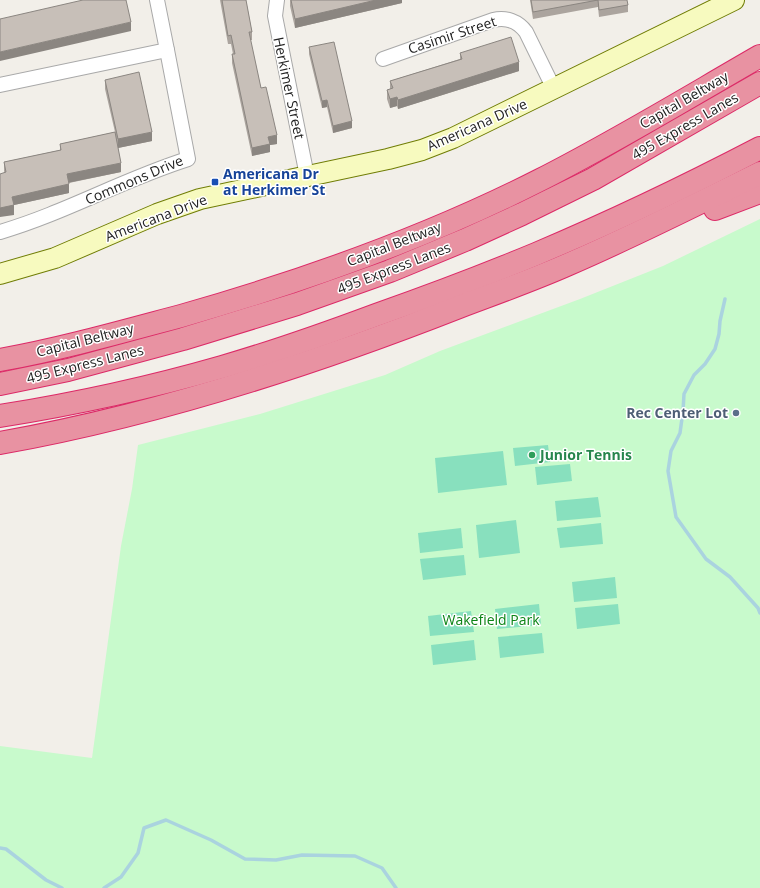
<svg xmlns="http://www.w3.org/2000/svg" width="760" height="888" viewBox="0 0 760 888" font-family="'Open Sans',sans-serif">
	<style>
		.park { fill: #c8facc }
		.pitch { fill: #88e0be }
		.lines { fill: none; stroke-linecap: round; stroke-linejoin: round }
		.stream { stroke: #aad3df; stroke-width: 3.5 }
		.street-casing { stroke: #a9a9a9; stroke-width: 16 }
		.secondary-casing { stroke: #707d05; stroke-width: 22 }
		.highway-casing { stroke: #dc2a67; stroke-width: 24 }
		.street { stroke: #fff; stroke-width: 14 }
		.secondary { stroke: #f7fabf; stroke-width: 20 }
		.highway { stroke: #e892a2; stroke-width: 22 }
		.wall { fill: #aba49e }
		.shaded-wall { fill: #8b8681 }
		.building { fill: #c7bfb8; stroke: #8b8681 }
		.transit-dot { fill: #1a4fb4; stroke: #fff; stroke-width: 1.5 }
		.service-dot { fill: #5c6f8a; stroke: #fff; stroke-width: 1.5 }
		.leisure-dot { fill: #2e9e5b; stroke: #fff; stroke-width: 1.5 }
		.labels { text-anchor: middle; stroke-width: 3; stroke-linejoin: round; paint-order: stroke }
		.street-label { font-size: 14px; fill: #222; stroke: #fff }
		.transit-label { font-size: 14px; font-weight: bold; fill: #164399; stroke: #fff; text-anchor: start }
		.service-label { font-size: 14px; font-weight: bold; fill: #4e5e75; stroke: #fff; text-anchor: end }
		.leisure-label { font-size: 14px; font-weight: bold; fill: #27864d; stroke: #fff; text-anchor: start }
		.park-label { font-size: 14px; fill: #0c8416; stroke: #fff }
	</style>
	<rect width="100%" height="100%" fill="#f2efe9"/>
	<polygon class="park" points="760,219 760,888 0,888 0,746 92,758 121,546 132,489 138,445 260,414 385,375 440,351 580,299 663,266"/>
	<g class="pitch">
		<polygon points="548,445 550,462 515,466 513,448"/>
		<polygon points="503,451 507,485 438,493 435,458"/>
		<polygon points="570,464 572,481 537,485 535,467"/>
		<polygon points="598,497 601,517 557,521 555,501"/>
		<polygon points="516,520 520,553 479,558 476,525"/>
		<polygon points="601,523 603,544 560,548 557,528"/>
		<polygon points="461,528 463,548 420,553 418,533"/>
		<polygon points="464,555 466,575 423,580 420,559"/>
		<polygon points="615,577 617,598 574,602 572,582"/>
		<polygon points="539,604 541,625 497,629 495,609"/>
		<polygon points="618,604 620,624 577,629 575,608"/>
		<polygon points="471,611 474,632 430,636 428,616"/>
		<polygon points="542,633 544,653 500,658 498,637"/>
		<polygon points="474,640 476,660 433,665 431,645"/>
	</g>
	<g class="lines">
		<g class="stream">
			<polyline points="725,299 720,321 719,334 715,349 705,364 694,375 684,394 683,411 680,433 671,451 668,471 676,517 706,559 730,577 758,608 760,613"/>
			<polyline points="0,848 6,849 46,880 62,888"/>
			<polyline points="104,888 121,877 138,853 144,828 166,820 211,840 245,859 276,860 302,855 355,856 382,868 396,888"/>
		</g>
		<g class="street-casing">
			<g id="street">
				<polyline points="277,0 275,16 307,176"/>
				<path d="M 383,59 L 493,20 C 506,17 518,21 526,32 L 554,89"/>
				<polyline points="0,85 167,50 157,0"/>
				<path d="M 0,232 C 65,213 124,179 188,159 L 167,50"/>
			</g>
		</g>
		<g class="secondary-casing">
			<polyline id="secondary" points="0,274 55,258 157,214 200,199 388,159 422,150 453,138 734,0"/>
		</g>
		<g class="highway-casing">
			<g id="highway">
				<polyline points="715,209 760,192"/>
				<path d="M 0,360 C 61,349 121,332 181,316 C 304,281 426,238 540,180 C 615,142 687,98 760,56"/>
				<polyline points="0,384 68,370 183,339 297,304 390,271 465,240 522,214 593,179 760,83"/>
				<path d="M 0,416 C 75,404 149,388 222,367 C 274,352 325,334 376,315 C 430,296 483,276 536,254 C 612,222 687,186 760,148"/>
				<path d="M 0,443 C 157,415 311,365 459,307 C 496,293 533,280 569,264 C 634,236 697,204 760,173"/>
			</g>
		</g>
		<use href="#street" class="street"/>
		<use href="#secondary" class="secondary"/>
		<use href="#highway" class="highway"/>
	</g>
	<g class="wall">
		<polygon points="220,0 246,0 252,32 252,40 250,40 261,88 277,144 270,145 270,152 252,156 232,63 232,54 233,54 231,44 228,44"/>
		<polygon points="290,0 402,0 402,3 295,28 290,6"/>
		<polygon points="530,0 627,0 628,5 628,12 599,17 598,7 533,19"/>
		<polygon points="309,47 352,128 333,133 327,107 322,108 309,54"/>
		<polygon points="460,53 519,71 398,109 397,106 390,108 387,99 387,90 390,89 390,81 460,59"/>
		<polygon points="105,80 152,141 118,148 121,172 69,183 69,193 14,205 14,215 4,171 4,162 60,150 60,144 115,132 105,89"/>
	</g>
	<g class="shaded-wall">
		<polygon points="376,0 402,0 402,3 295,28 295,19"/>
		<polygon points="131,22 131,31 0,61 0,52"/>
		<polygon points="519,62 519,71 398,109 398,100"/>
		<polygon points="397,97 397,106 390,108 390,99"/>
		<polygon points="327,100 327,107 322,108 322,101"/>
		<polygon points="352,121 352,128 333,133 333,126"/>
		<polygon points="152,132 152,141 118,148 118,139"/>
		<polygon points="277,135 277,144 270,145 270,152 252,156 252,148 268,137"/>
		<polygon points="121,163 121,172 67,183 67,174"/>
		<polygon points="69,184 69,193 14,205 14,215 0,217 0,208 12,197"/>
	</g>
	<g class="building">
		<polygon points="83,0 126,0 131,22 0,52 0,19"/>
		<polygon points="222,0 246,0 252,32 249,32 261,88 266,87 277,135 268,137 270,144 252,148 232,54 235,54 231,35 228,36"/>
		<polygon points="291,0 376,0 295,19"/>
		<polygon points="531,0 627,0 628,5 599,10 598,0 533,12"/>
		<polygon points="511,37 519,62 398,100 397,97 390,99 387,90 393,88 390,81 462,59 460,53"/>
		<polygon points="334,42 352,121 333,126 327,100 322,101 309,47"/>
		<polygon points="139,72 152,132 118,139 105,80"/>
		<polygon points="115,132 121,163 67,174 69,184 12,197 14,205 0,208 0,174 6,172 4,162 61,150 60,144"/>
	</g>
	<rect class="transit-dot" x="211" y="178" width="8" height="8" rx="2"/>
	<circle class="service-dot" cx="736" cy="413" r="4"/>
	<circle class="leisure-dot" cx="532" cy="455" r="4"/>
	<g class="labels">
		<g class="street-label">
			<text transform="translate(452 35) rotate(-18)" y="5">Casimir Street</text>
			<text transform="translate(289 88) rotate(78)" y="5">Herkimer Street</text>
			<text transform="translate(684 100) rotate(-30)" y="5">Capital Beltway</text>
			<text transform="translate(477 125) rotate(-24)" y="5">Americana Drive</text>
			<text transform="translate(685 126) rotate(-30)" y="5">495 Express Lanes</text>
			<text transform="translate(134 180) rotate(-23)" y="5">Commons Drive</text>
			<text transform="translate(156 218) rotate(-21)" y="5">Americana Drive</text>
			<text transform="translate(394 244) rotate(-21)" y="5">Capital Beltway</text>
			<text transform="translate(394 268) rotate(-21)" y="5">495 Express Lanes</text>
			<text transform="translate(85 340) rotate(-14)" y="5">Capital Beltway</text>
			<text transform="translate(85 364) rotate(-14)" y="5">495 Express Lanes</text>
		</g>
		<g class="transit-label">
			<text x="223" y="179">Americana Dr<tspan x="223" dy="16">at Herkimer St</tspan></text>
		</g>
		<g class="service-label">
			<text x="728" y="418">Rec Center Lot</text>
		</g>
		<g class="leisure-label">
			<text x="540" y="460">Junior Tennis</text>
		</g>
		<g class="park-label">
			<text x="491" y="625">Wakefield Park</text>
		</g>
	</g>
</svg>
